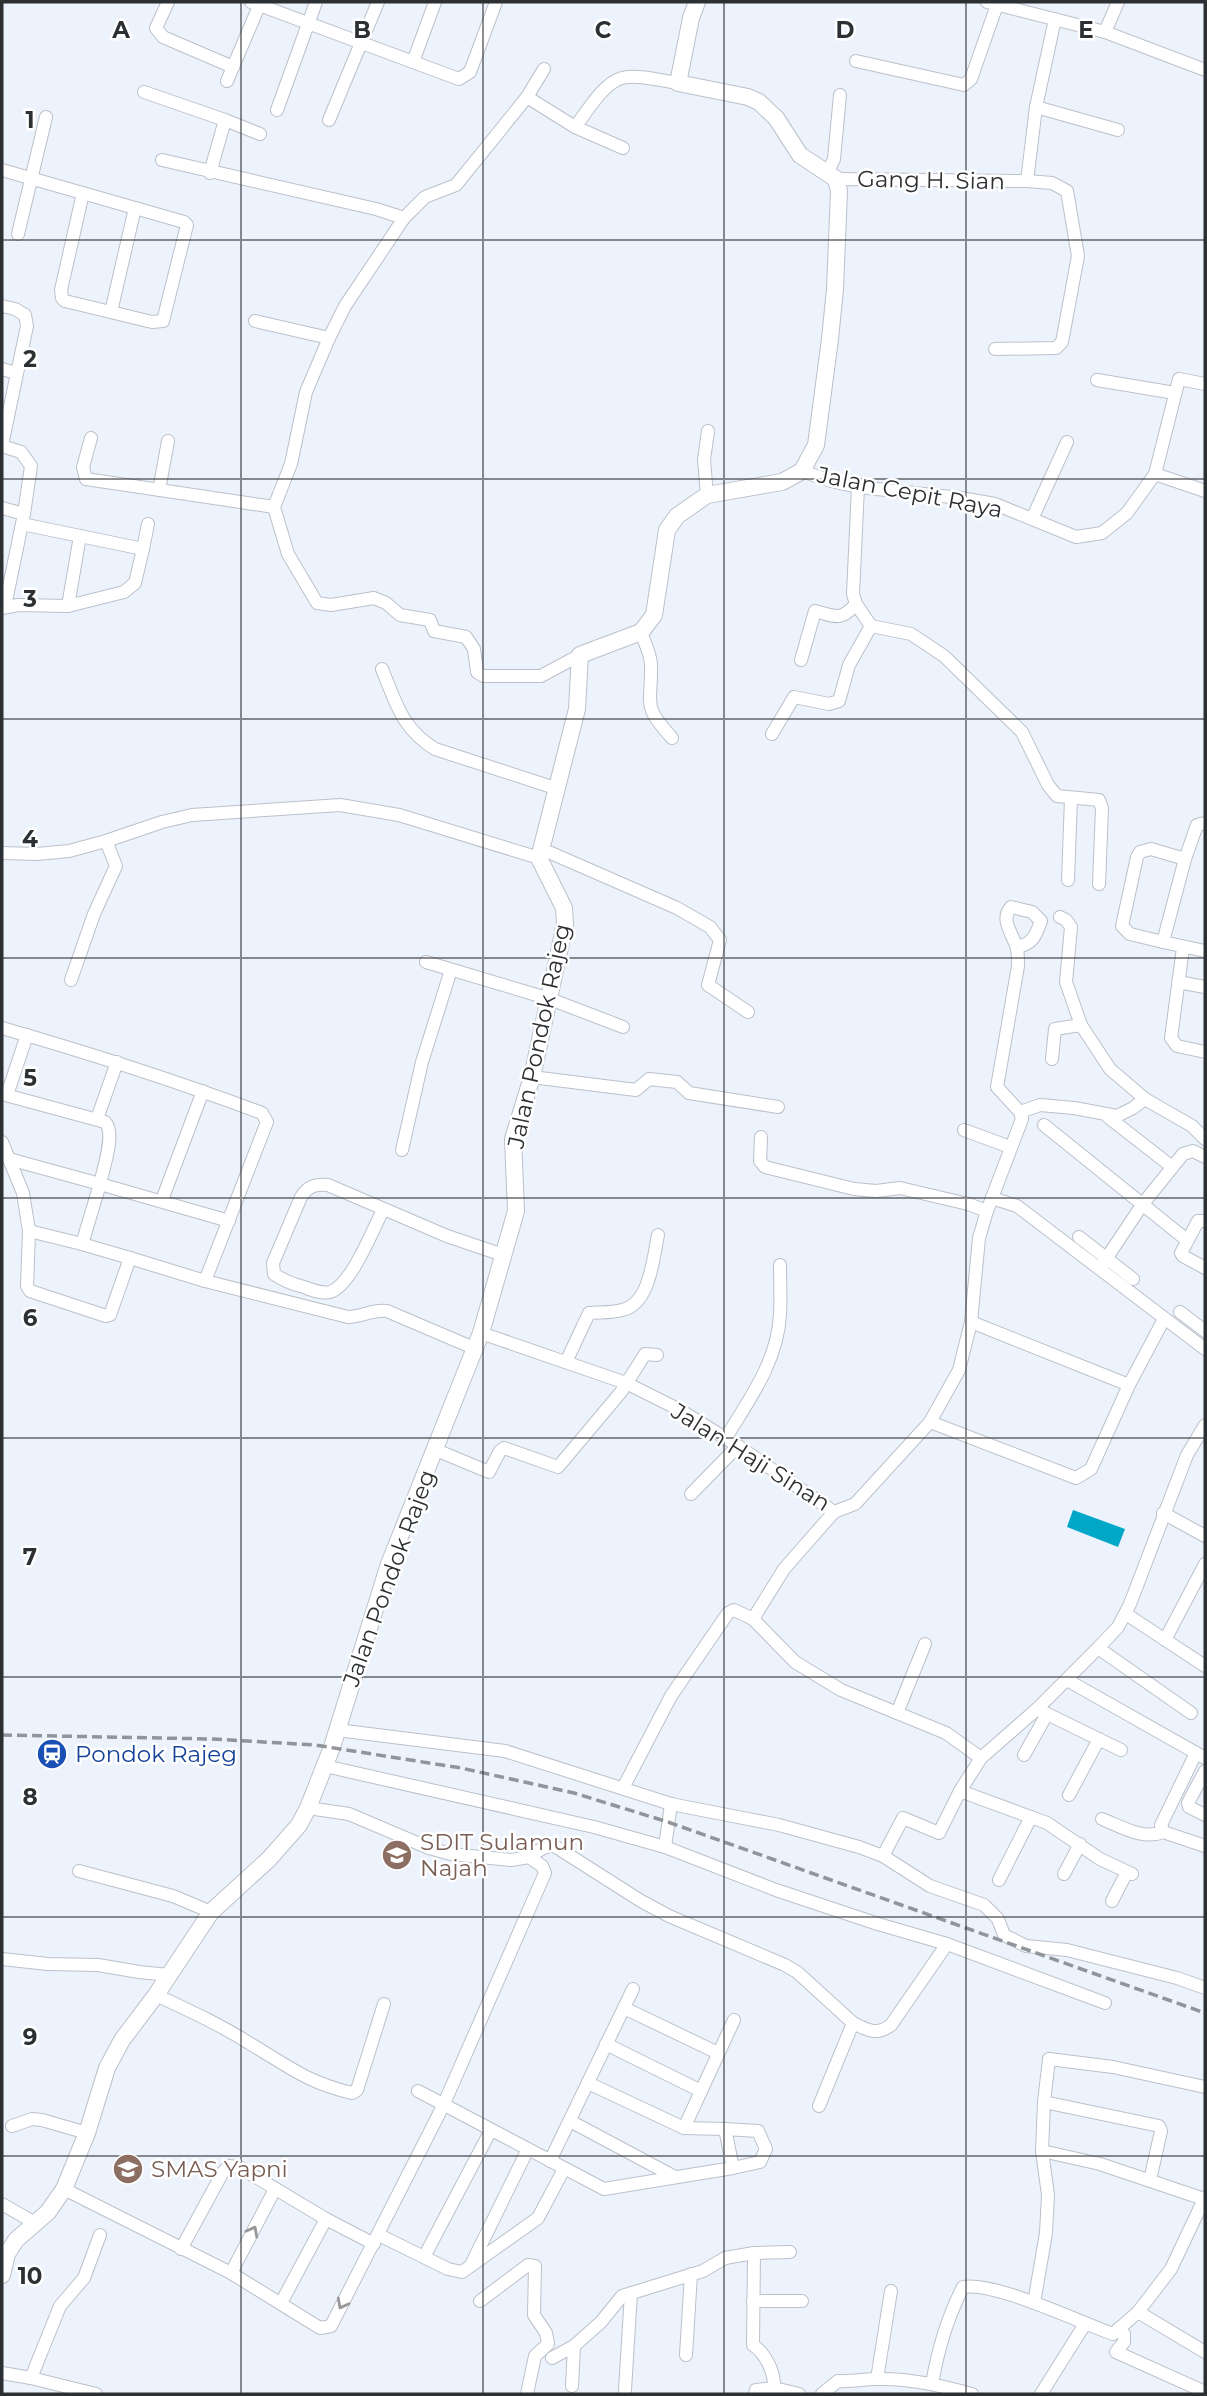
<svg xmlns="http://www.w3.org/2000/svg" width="1207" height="2396" viewBox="0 0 1207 2396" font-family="Montserrat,sans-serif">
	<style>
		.water { fill: #00a7c6 }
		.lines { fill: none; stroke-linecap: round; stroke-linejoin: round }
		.street-casing { stroke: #bbc1cb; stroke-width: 14 }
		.secondary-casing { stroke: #bbc1cb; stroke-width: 18 }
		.street { stroke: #fff; stroke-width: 12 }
		.secondary { stroke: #fff; stroke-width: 16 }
		.rail { stroke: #90959b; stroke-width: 3.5; stroke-dasharray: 10 5; stroke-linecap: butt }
		.oneway { stroke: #969899 }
		.grid { fill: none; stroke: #2d3033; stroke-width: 2; stroke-opacity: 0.55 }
		.labels { text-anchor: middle; stroke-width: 5; stroke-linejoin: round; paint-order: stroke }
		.street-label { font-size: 23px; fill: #2d3033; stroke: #fff }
		.transit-label { font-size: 23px; fill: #164399; stroke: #fff; text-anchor: start }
		.education-label { font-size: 23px; fill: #785e54; stroke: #fff; text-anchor: start }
		.grid-label { font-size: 23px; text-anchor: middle; font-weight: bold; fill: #2d3033; stroke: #fff; stroke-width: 5; stroke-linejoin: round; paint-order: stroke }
	</style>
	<rect width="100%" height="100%" fill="#edf3fc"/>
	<polygon class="water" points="1073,1510 1125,1529 1118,1547 1067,1527"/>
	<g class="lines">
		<g class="street-casing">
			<g id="street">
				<polyline points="168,2 156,28 163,37 233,67"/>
				<polyline points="251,2 459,79 470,72 496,2"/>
				<polyline points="987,2 1105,32 1205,70"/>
				<polyline points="1055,19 1036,107 1118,130"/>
				<polyline points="1105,32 1118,2"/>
				<polyline points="856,61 964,85 971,79 997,5"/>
				<polyline points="413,62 435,2"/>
				<polyline points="544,69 527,97 456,185 425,197 404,218 345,306 329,338 306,392 291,464 274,507 288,554 317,603 331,605 374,598 386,603 400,615 430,620 434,631 466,637 474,649 477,672 483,676 541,676 580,655"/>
				<polyline points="227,81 259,6"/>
				<polyline points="144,92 225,120"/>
				<polyline points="527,97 575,127 623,148"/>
				<polyline points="277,110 316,2"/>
				<polyline points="329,120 378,2"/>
				<path d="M 575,127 C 587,112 603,83 622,78 C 639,74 662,81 678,83"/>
				<polyline points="162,160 376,209 404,218"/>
				<polyline points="2,170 184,222 187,225 163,321 152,322 65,301 62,298 61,290 83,193"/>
				<polyline points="828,172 834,159 840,95"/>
				<polyline points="210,173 225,120 260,134"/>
				<polyline points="836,179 1027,181 1052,183 1067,191 1078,256 1062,342 1056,348 995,349"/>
				<polyline points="1027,181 1036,107"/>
				<polyline points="18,234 46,117"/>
				<polyline points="2,306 15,309 25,315 27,326 2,445"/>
				<polyline points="111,312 135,208"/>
				<polyline points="255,321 329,338"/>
				<polyline points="2,369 16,373"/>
				<polyline points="1097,380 1175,393"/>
				<polyline points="91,438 83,467 86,479 274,507"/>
				<polyline points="2,446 21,452 31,466 24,514"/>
				<polyline points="802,471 831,481 858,487 961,498 995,504 1076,537 1102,533 1127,513 1155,474 1179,379 1205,384"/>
				<polyline points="1155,474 1205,491"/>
				<polyline points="159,490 168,441"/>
				<polyline points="707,495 704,460 708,431"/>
				<polyline points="2,508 24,514 5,606"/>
				<polyline points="1032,519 1067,442"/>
				<polyline points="22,524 143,549 148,524"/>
				<polyline points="68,606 80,536"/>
				<polyline points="2,608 18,605 68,606 124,592 135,583 143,549"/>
				<polyline points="871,626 911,634 944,656 1022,732 1048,785 1057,796 1099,800 1102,808 1099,884"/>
				<path d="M 641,632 C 644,642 651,654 651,665 C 652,705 641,704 672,738"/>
				<path d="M 801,660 L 815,611 C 836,617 841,621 856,604"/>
				<path d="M 382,669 C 396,703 402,729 435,749 L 558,789"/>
				<polyline points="772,734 794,697 829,704 839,701 849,665 871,626 856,604 853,594 858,487"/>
				<polyline points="1205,823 1197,825 1185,859 1163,942 1205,951"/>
				<polyline points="540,850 551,853 677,908 710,927 720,940 708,985 748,1012"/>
				<polyline points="2,853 37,854 69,851 106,841 162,822 192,815 340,805 399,815 539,858"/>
				<polyline points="1068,880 1071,798"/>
				<polyline points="1060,917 1066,920 1071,927 1066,982 1081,1025 1110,1069 1145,1099 1192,1126 1205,1139"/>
				<polyline points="1163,942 1130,934 1122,926 1137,857 1140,852 1151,849 1185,859"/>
				<polyline points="1183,948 1171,1038 1177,1046 1205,1052"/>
				<polyline points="426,962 550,999 623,1027"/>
				<polyline points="71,980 94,914 116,866 106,841"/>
				<polyline points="1178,982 1205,987"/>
				<path d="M 2,1028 C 89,1053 176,1081 262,1113 L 267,1122 L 205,1281 L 130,1258 L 110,1315 L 106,1316 L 30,1291 L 27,1286 L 29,1231 L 23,1193 L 2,1142"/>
				<polyline points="1052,1059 1055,1029 1081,1025"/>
				<polyline points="532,1077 636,1090 649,1079 677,1082 689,1093 778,1107"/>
				<path d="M 2,1094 L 105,1122 C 116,1133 103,1169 100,1184 L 229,1221"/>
				<polyline points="7,1095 27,1035"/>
				<polyline points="1020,1112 1040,1105 1074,1108 1117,1116 1133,1108 1145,1099"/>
				<polyline points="1108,1117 1171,1166"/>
				<polyline points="97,1119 117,1062"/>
				<polyline points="1044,1125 1183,1237"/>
				<polyline points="964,1130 1010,1147"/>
				<polyline points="761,1137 760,1161 765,1167 854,1189 876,1191 900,1188 968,1204 987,1211"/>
				<polyline points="402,1150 422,1062 451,970"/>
				<polyline points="9,1159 100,1184 82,1244"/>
				<polyline points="992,1198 1017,1206 1205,1349"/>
				<polyline points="162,1200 203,1091"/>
				<path d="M 383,1210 C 373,1229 351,1286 330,1292 C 321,1294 312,1290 304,1287 C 292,1284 284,1281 274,1274 L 273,1263 L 301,1197 C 308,1186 315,1184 328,1185 L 447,1236 L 503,1255"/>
				<polyline points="1205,1221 1198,1221 1181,1253 1183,1256 1205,1268"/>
				<polyline points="29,1231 82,1244 130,1258"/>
				<polyline points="1079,1237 1133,1279"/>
				<polyline points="1100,1268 1142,1205 1183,1154 1193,1151 1205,1157"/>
				<path d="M 205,1281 L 348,1317 C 362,1317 373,1309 387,1311 L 476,1349"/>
				<polyline points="1180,1312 1205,1331"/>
				<polyline points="971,1322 1129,1385"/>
				<path d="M 481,1333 L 626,1383 L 680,1410 L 738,1446 L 834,1512 L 855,1504 L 930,1422 L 959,1370 L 971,1322 L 979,1238 L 987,1211 L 1022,1119 L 1020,1112 L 997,1087 L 1018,966 C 1018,961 1018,954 1017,949 C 1014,935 999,920 1011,907 L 1032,912 L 1041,921 C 1036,935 1033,944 1017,947"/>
				<path d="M 566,1362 L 589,1313 C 599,1312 612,1313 622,1310 C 650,1304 653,1259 658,1235"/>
				<polyline points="930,1422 1076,1478 1091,1469 1129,1385 1164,1319"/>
				<path d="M 725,1439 C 749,1400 778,1361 780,1314 C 781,1298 780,1281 780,1265"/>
				<polyline points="436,1450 489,1472 500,1451 504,1448 558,1467 621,1392 645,1354 657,1355"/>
				<polyline points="691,1494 738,1446"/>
				<polyline points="834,1512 784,1569 753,1619 795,1662 841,1690 946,1733 981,1758"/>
				<polyline points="1163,1513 1205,1536"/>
				<polyline points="1126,1614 1205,1666"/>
				<polyline points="1165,1640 1205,1564"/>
				<polyline points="1098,1648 1191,1713"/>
				<polyline points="1067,1680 1205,1758"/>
				<polyline points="1037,1709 1121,1750"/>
				<polyline points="897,1713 925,1644"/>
				<polyline points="337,1730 505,1751 671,1804 779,1825 859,1847 883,1856 930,1886 984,1905 998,1919 1004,1935 1026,1946 1067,1950 1177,1978 1205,1988"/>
				<polyline points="1196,1753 1161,1825 1164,1832 1169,1834 1205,1846"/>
				<polyline points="1024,1755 1047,1714"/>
				<polyline points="325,1766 594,1827 665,1847"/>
				<polyline points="1205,1771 1188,1803 1189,1807 1205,1815"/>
				<polyline points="623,1788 671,1696 728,1613 734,1610 753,1619"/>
				<polyline points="960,1791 1047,1823 1100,1859 1132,1874"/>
				<polyline points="1069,1795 1099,1739"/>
				<polyline points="671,1804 665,1847 776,1890 878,1924 947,1944 1105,2003"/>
				<polyline points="308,1808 349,1814 429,1848 451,1854 511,1860 529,1857 543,1848 553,1845 641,1901 669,1916 785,1965 797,1972 853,2023 819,2106"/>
				<path d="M 1102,1819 C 1122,1827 1142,1840 1164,1832"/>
				<polyline points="883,1856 903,1818 939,1833 960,1791 981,1758 1037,1709 1098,1648 1118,1627 1130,1604 1187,1455 1205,1425"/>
				<polyline points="79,1871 173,1896 211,1912"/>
				<polyline points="1064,1874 1080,1844"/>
				<polyline points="999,1880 1031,1817"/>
				<polyline points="1112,1901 1127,1872"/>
				<polyline points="2,1959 48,1964 98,1965 139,1972 169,1975"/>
				<path d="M 156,1995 C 188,2010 219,2024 249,2043 C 288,2066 306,2082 352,2093 L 357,2090 L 384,2004"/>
				<polyline points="624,2008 718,2053"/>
				<path d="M 853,2023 C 867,2030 877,2036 891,2025 L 947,1944"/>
				<polyline points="606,2044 701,2091"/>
				<polyline points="588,2083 684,2128 725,2129"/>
				<polyline points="418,2091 604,2189 733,2168 725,2129 758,2131 766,2149 760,2162 733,2168"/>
				<polyline points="1044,2102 1159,2126 1161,2131 1150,2180"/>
				<polyline points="570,2121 675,2177"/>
				<polyline points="12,2126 32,2119 42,2120 87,2133"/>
				<polyline points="684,2128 734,2020"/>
				<polyline points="1042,2151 1100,2164 1204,2199"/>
				<polyline points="550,2161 633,1989"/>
				<polyline points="64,2189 231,2273 320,2328 331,2326 443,2106 545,1873 542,1866 529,1857"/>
				<polyline points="2,2204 35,2223"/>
				<polyline points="379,2235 448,2269 462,2272 538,2218 564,2169"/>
				<polyline points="181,2249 223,2172 229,2166 239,2167 326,2219 374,2244"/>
				<polyline points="754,2253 790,2252"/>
				<polyline points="424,2257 491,2130"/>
				<polyline points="471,2265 528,2149"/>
				<polyline points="231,2273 275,2189"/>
				<polyline points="480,2301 528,2265 535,2266 534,2315 546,2333 548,2344 535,2356 527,2394"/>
				<polyline points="753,2301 802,2301"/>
				<polyline points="281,2303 326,2219"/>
				<polyline points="1034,2303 1046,2233 1048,2195 1042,2151 1044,2102 1049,2059 1113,2067 1205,2087"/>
				<polyline points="1138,2312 1205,2352"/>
				<polyline points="1119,2328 1124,2334 1124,2342 1116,2352 1205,2392"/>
				<polyline points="686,2355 691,2274"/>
				<polyline points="552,2358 574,2346"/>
				<polyline points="2,2373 31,2378 96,2394"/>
				<polyline points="31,2378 60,2306 84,2278 100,2235"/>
				<polyline points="877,2379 891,2291"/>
				<path d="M 932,2384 C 938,2349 947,2318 963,2287 C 994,2281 1079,2322 1113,2334 L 1138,2312 L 1171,2269 L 1205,2197"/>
				<path d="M 572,2386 L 574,2346 L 601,2322 L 622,2296 L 703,2271 L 725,2258 L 754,2253 L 753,2345 C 765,2353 775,2372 774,2388"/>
				<polyline points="625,2390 631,2293"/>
				<polyline points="755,2394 756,2390 774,2388 799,2394"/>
				<path d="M 822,2394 L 838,2381 C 852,2382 864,2379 877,2379 C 909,2378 942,2386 972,2394"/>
				<polyline points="1041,2394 1085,2324"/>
			</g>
		</g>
		<g class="secondary-casing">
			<polyline id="secondary" points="2,2275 7,2254 16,2240 48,2212 64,2189 87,2133 107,2068 122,2040 156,1995 211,1912 269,1859 299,1825 308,1808 332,1747 389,1564 481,1333 516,1211 513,1139 532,1077 565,924 564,908 539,858 577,709 580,655 641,632 654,615 667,530 677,516 707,495 782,482 802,471 816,445 830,339 835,289 839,191 836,179 800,155 776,118 759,102 748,97 678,83 691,18 697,2"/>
		</g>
		<use href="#street" class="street"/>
		<use href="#secondary" class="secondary"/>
		<polyline class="rail" points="2,1735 213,1739 315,1745 461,1768 574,1793 668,1822 1205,2013"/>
	</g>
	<defs><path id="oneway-chevron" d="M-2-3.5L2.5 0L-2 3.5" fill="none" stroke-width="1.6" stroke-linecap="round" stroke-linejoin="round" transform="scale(1.75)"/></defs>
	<g class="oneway">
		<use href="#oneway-chevron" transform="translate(253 2231) rotate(-62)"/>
		<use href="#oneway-chevron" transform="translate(342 2304) rotate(118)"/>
	</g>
	<path class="grid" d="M 241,2 L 241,2394M 483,2 L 483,2394M 724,2 L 724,2394M 966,2 L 966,2394M 2,240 L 1205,240M 2,479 L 1205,479M 2,719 L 1205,719M 2,958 L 1205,958M 2,1198 L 1205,1198M 2,1438 L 1205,1438M 2,1677 L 1205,1677M 2,1917 L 1205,1917M 2,2156 L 1205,2156"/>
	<defs>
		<g id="station-disc" transform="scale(1.575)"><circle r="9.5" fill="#1a4fb4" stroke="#fff"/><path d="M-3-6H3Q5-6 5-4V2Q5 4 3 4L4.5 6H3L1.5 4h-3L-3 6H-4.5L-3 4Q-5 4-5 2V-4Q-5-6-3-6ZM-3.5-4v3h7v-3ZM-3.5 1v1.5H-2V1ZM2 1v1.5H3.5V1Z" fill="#fff"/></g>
		<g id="school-disc" transform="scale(1.575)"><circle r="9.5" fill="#8d6e63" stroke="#fff"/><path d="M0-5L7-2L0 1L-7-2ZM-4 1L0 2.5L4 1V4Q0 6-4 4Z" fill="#fff"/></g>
	</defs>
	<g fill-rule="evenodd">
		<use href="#station-disc" x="52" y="1754"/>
		<use href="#school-disc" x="397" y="1855"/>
		<use href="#school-disc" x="128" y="2169"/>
	</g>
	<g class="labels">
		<g class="street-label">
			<text transform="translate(931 180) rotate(1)" y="8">Gang H. Sian</text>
			<text transform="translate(910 492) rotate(11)" y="8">Jalan Cepit Raya</text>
			<text transform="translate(539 1036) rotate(-78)" y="8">Jalan Pondok Rajeg</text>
			<text transform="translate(751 1457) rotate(32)" y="8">Jalan Haji Sinan</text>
			<text transform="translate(389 1578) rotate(-70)" y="8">Jalan Pondok Rajeg</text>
		</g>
		<g class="transit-label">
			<text x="75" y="1762">Pondok Rajeg</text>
		</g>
		<g class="education-label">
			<text x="420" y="1850">SDIT Sulamun<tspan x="420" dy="26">Najah</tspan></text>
			<text x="151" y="2177">SMAS Yapni</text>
		</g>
	</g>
	<g class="grid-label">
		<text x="121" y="38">A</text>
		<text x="362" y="38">B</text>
		<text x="603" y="38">C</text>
		<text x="845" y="38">D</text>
		<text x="1086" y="38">E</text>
		<text x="30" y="128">1</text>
		<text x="30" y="367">2</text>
		<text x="30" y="607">3</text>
		<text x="30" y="847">4</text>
		<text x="30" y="1086">5</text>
		<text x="30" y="1326">6</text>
		<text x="30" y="1565">7</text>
		<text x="30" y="1805">8</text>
		<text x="30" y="2045">9</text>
		<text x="30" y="2284">10</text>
	</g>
	<rect width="1207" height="2396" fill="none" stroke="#2d3033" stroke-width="7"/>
</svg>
